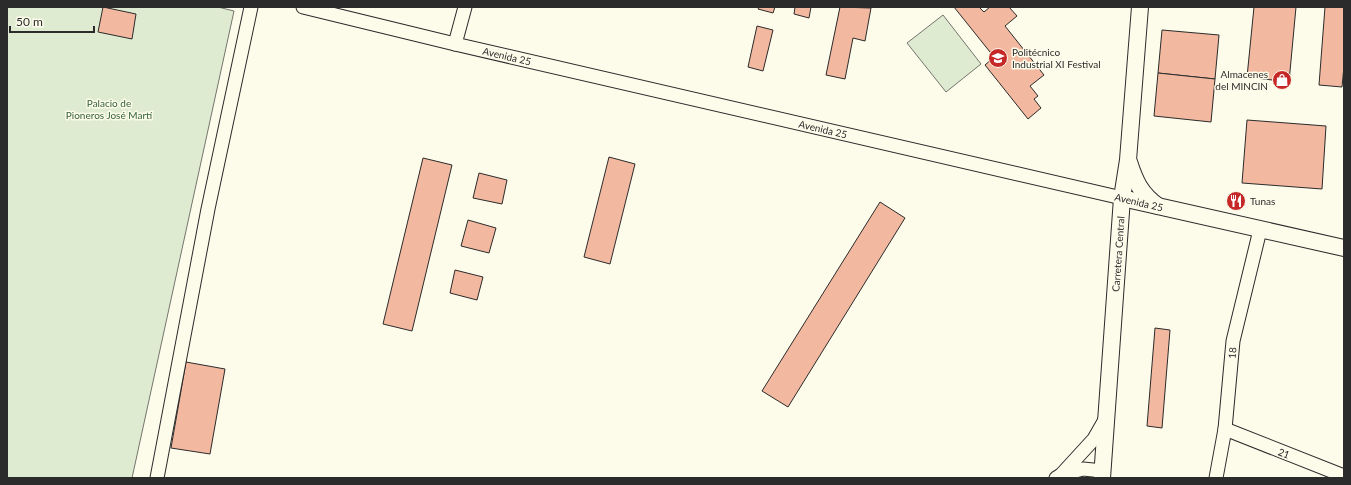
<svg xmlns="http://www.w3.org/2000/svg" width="1351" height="485" viewBox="0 0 1351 485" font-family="Lato,sans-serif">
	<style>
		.green { fill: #deebd1; stroke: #74746e }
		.building { fill: #f2b8a0; stroke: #2b2b2b }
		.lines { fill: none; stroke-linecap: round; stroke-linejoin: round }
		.minor-casing { stroke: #2b2b2b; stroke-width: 15 }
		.major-casing { stroke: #2b2b2b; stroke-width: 18 }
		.minor { stroke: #fdfbea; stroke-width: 13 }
		.major { stroke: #fdfbea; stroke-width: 16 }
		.labels { text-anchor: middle; stroke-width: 3; stroke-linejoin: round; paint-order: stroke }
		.poi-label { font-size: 10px; fill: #2b2b2b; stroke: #fdfbea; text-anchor: start }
		.street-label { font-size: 10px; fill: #2b2b2b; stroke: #fdfbea }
		.park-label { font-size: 10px; fill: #34623c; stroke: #fdfbea }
	</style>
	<rect width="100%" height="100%" fill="#fdfbea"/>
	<g class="green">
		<polygon points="7,7 218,7 234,11 132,478 7,478"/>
		<polygon points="943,15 981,64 946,92 907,43"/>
	</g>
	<g class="building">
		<polygon points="103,7 136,14 132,39 98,32"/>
		<polygon points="759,7 775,7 773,13 758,9"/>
		<polygon points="795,7 811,7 809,18 794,14"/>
		<polygon points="840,7 871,8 865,41 853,38 845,79 826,75"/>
		<polygon points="954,7 979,7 984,12 990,7 1009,7 1017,16 1005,26 1044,75 1030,86 1038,96 1034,99 1041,108 1028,119 985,65 994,57"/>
		<polygon points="1254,7 1296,7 1289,82 1247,77"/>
		<polygon points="1325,7 1344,7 1344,66 1342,87 1319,85"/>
		<polygon points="757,26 773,30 763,71 748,67"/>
		<polygon points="1162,30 1219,35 1215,79 1158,73"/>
		<polygon points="1158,73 1215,79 1211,122 1154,116"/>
		<polygon points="1247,120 1326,126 1322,189 1242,183"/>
		<polygon points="609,157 635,164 610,264 584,257"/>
		<polygon points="423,158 452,165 412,331 383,324"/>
		<polygon points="479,173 507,180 502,204 473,198"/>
		<polygon points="880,202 905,218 788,407 762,391"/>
		<polygon points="468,220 496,228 489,253 461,246"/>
		<polygon points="455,270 483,277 477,300 450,293"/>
		<polygon points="1155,328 1170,330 1162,428 1147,426"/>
		<polygon points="186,362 225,369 210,454 171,448"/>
	</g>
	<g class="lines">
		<g class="minor-casing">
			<g id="minor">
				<polyline points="303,7 455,44 1122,198"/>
				<polyline points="455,44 465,7"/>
				<polyline points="1225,429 1344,476"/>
				<polyline points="1061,475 1083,469 1103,471"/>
				<polyline points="157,478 208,209 251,7"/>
				<polyline points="1056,478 1061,475 1094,439 1106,418"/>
				<polyline points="1216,478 1225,429 1233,341 1260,230"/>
			</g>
		</g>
		<g class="major-casing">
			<g id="major">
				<path d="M 1129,162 C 1135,181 1141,194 1158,206"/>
				<polyline points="1122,198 1344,248"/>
				<polyline points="1102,478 1122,198 1128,160 1140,7"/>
			</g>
		</g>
		<use href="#minor" class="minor"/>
		<use href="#major" class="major"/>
	</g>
	<defs>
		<g id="school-disc" transform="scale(1)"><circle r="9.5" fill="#c62828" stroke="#fdfbea"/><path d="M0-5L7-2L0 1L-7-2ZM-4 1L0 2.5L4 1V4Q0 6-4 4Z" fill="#fff"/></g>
		<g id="shop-disc" transform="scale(1)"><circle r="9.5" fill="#c62828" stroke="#fdfbea"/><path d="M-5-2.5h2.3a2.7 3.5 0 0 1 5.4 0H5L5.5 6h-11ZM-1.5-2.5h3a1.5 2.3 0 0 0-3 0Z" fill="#fff"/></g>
		<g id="restaurant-disc" transform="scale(1)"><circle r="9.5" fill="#c62828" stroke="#fdfbea"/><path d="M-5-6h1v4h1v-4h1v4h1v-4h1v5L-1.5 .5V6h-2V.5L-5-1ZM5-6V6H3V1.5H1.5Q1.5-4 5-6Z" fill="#fff"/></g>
	</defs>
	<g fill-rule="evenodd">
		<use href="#school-disc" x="998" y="58"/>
		<use href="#shop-disc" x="1282" y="80"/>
		<use href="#restaurant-disc" x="1236" y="201"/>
	</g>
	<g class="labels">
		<g class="poi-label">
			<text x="1012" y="56">Politécnico<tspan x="1012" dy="12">Industrial XI Festival</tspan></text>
			<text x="1268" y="78" text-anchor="end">Almacenes<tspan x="1268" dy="12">del MINCIN</tspan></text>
			<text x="1250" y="205">Tunas</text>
		</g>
		<g class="street-label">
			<text transform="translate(507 56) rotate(13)" y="4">Avenida 25</text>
			<text transform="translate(823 129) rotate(13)" y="4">Avenida 25</text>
			<text transform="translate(1139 202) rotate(13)" y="4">Avenida 25</text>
			<text transform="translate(1118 254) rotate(-86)" y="4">Carretera Central</text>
			<text transform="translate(1232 353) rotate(-85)" y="4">18</text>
			<text transform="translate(1284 453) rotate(21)" y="4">21</text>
		</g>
		<g class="park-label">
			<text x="109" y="107">Palacio de<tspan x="109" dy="12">Pioneros José Martí</tspan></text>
		</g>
	</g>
	<rect width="1351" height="485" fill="none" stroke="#2b2b2b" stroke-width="16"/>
	<path d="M10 26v6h84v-6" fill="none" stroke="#2b2b2b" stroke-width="2"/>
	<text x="16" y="26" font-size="12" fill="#2b2b2b" stroke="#fdfbea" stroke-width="3" paint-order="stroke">50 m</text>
</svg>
